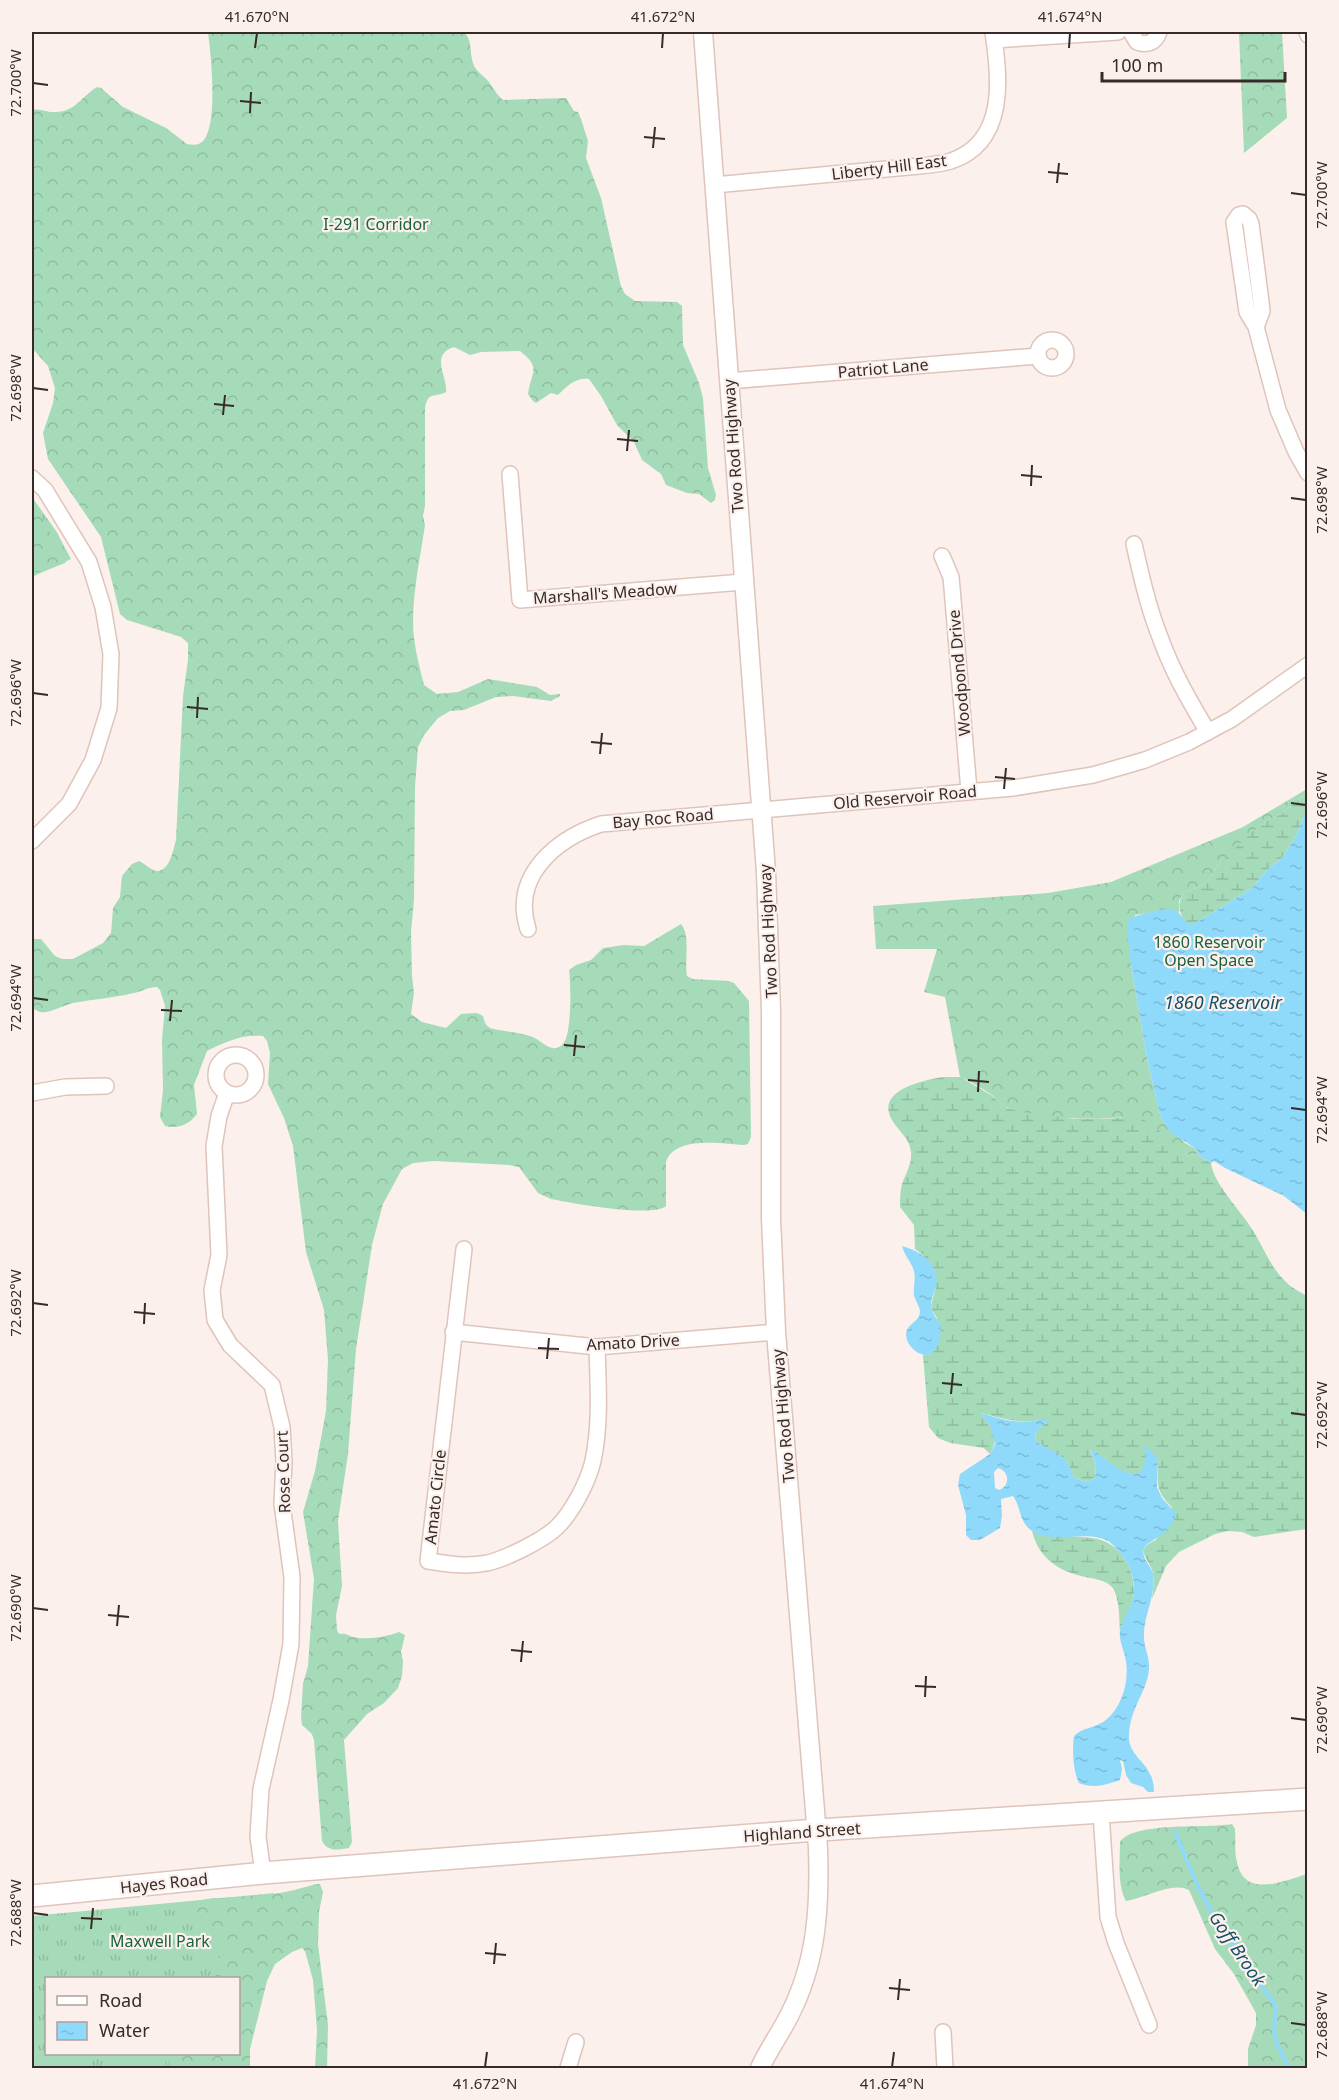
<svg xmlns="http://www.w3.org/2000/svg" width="1339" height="2100" viewBox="0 0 1339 2100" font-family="'Noto Sans',sans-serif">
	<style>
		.grass { fill: url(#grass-tufts); fill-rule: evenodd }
		.forest { fill: url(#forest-crowns) }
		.wetland { fill: url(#wetland-marsh) }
		.pitch { fill: #a6dbb9 }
		.water { fill: url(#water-ripples); fill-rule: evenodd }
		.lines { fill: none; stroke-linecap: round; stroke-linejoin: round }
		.stream { stroke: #8fdafb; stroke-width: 4 }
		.minor-casing { stroke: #dfc4ba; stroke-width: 18 }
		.tertiary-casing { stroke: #dfc4ba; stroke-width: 21 }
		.secondary-casing { stroke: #dfc4ba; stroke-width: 24 }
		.minor { stroke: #fff; stroke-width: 15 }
		.tertiary { stroke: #fff; stroke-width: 18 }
		.secondary { stroke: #fff; stroke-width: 21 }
		.ticks { fill: none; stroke: #362b28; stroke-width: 2 }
		.labels { text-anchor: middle; stroke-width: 4.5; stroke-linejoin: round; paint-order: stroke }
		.street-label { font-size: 16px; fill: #362b28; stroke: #fbf0ec }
		.park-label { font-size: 16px; fill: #19623d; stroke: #fbf0ec }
		.water-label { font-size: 18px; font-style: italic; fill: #125066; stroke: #fbf0ec }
		.neatline { fill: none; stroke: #362b28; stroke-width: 2 }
		.ticks-label { font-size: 15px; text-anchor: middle; fill: #362b28 }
	</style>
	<defs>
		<pattern id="grass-tufts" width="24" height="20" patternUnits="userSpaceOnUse" patternTransform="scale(1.5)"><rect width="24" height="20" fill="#a6dbb9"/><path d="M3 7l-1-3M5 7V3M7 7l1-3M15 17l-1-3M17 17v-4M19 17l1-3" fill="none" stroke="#90bc9f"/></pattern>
		<pattern id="forest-crowns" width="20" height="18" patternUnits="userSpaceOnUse" patternTransform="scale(1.5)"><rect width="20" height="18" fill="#a6dbb9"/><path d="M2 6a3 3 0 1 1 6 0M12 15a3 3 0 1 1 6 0" fill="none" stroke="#90bc9f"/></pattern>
		<pattern id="wetland-marsh" width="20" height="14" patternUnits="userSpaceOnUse" patternTransform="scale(1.5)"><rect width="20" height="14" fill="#a6dbb9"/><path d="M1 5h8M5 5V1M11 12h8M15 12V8" fill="none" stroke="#90bc9f"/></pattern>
		<pattern id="water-ripples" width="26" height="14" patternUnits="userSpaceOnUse" patternTransform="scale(1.5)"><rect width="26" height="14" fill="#8fdafb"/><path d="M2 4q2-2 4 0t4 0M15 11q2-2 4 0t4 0" fill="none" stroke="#7cbbd7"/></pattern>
	</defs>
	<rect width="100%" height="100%" fill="#fbf0ec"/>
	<g class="grass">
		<polygon points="32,497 56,531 71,559 32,577"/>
		<path d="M 274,1893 L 243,2068 L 32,2068 L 32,1916 ZM 46,1978 L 238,1978 L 238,2054 L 46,2054 Z"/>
	</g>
	<g class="forest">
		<path d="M 208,32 L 464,32 C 473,41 469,51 473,63 C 476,72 483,75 488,81 C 493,87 496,94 503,100 L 566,98 L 574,111 L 578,112 L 581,119 L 588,141 L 586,158 L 601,198 L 621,286 L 625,294 L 635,301 L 677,302 L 682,306 L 683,345 L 699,383 L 703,398 L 708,468 L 716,495 L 715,500 L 711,503 L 699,494 L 687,493 L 666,485 L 661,474 L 642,460 L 634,442 L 617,425 L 601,396 L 589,379 C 576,377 567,386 558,395 L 551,393 L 536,403 L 533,401 L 528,394 C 531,372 542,368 520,351 L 481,352 L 470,355 L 454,347 C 429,355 448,377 446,392 C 434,398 428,391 425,408 L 425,506 L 423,516 L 425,525 C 420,559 410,604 414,638 C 416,654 420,670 424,685 L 437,694 L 458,692 L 488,679 L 537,687 L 550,695 L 560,694 L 560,696 L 551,701 L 513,696 L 496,697 L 464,710 L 450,711 L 438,718 L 424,735 L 418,747 L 415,787 L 414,900 L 411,932 L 412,976 L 414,993 L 411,1014 L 422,1022 L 446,1028 L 461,1014 L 477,1013 L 483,1016 C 484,1020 485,1025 490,1028 C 494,1030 522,1033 530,1036 C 541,1039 552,1056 563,1044 C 572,1034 571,984 569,970 L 576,965 L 591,960 L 603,948 L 624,945 L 644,946 L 681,924 C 691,936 684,960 687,976 L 693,979 L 729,981 L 734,983 L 749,1001 L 751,1137 L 748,1144 L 744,1145 C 722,1144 675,1135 666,1162 L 666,1206 C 653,1218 571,1203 551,1199 L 538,1193 L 519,1167 L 509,1165 L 434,1161 L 413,1163 L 402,1169 L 383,1204 L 372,1245 L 356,1349 L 348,1454 L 338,1521 L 342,1586 L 336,1615 L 337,1630 L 339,1634 C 345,1633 347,1635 353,1637 C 368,1640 386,1637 399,1632 L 405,1635 L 401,1652 L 403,1661 L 402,1676 L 398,1688 L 384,1703 L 367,1714 L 344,1740 L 352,1842 L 349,1848 C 338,1850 328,1852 322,1841 L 314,1740 L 312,1734 L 302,1725 L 301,1716 L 303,1684 L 308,1666 L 314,1579 L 303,1512 L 315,1471 L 326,1411 L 328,1360 L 324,1310 L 306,1252 L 293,1146 L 284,1118 L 268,1084 L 270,1053 L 267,1041 L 263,1036 C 242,1034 225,1042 207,1051 L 194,1085 L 197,1114 C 189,1125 177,1129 165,1126 L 160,1117 L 163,1090 L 162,1040 L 165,1006 L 160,990 L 157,987 C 148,987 143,991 134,993 C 114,998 93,999 73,1003 C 63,1005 50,1014 40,1012 C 37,1011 34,1009 32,1007 L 32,939 L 41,939 L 55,956 L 62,959 L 73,959 L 103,943 L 111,933 L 113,908 L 120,897 L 122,876 L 132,864 L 139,861 C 144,863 151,870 156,871 C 170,872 173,850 176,840 L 183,696 L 188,660 L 188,643 L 181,637 L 127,620 L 120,614 L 101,537 L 48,459 L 43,433 L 53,403 L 55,388 L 48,366 L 32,348 L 32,110 C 40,108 47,113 56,112 C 75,112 82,96 97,87 L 101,88 L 123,107 L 166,128 L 187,144 C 193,145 199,146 204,140 C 218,122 211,55 208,32 Z"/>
		<polygon points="1239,32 1282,32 1287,118 1244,153"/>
		<polygon points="32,498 47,529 64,547 68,555 65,563 42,572 32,572"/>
		<path d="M 1307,789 L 1307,793 L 1281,814 L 1266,821 L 1218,865 L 1208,881 L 1199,887 L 1184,892 L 1179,901 L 1179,913 L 1171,909 L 1135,915 L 1131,965 L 1147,1058 L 1159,1111 L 1163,1121 L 1185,1143 L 1198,1150 L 1197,1154 L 1190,1156 L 1121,1117 C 1097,1121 1027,1119 1006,1107 C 1001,1104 997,1099 992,1095 C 982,1088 971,1082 960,1077 L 945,997 L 924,992 L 937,949 L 876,949 L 873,906 L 1048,893 L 1111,882 L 1243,827 Z"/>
		<path d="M 1232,1824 L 1235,1829 C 1236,1840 1234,1852 1237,1862 C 1244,1899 1284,1881 1307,1874 L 1307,2068 L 1248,2068 L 1248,2049 L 1256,2025 L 1256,2013 L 1234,1974 L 1215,1949 L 1189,1890 C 1173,1881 1144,1898 1126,1901 C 1117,1885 1120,1860 1120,1842 C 1134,1821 1206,1829 1232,1824 Z"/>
		<path d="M 316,1884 L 320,1884 L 323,1892 L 319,1912 L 318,1944 L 328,2025 L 327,2068 L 315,2068 L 317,2030 L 313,1980 L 305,1951 L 302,1948 L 292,1952 L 275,1964 L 267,1981 L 250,2049 L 250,2068 L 170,2068 L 168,2054 L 238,2054 L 238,1978 L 217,1978 L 211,1964 L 228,1951 L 230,1944 L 224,1936 L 194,1924 C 193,1918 193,1907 199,1902 C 204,1898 216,1898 223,1898 C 259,1896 281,1895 316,1884 Z"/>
	</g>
	<g class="wetland">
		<path d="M 1307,793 L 1307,810 L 1295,838 L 1282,858 L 1266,871 L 1252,888 L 1199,921 L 1188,926 C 1179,913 1176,906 1184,892 L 1199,887 L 1208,881 L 1218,865 L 1252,832 L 1266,821 L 1281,814 Z"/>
		<path d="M 943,1077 L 960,1077 L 991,1095 L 1007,1108 L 1022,1112 L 1074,1119 L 1106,1119 L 1137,1116 L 1151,1124 L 1189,1156 L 1197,1154 L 1211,1163 C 1213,1183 1241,1211 1252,1229 C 1263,1246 1270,1266 1284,1280 C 1290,1287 1300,1292 1307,1296 L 1307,1529 L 1254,1537 L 1242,1532 L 1228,1531 L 1215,1534 L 1179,1552 L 1166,1566 L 1152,1599 C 1153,1590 1155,1578 1152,1570 C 1146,1555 1135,1549 1156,1540 L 1172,1507 C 1153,1490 1159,1481 1158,1459 L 1147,1456 L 1145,1466 L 1139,1474 C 1136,1475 1132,1476 1129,1475 C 1115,1471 1105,1455 1090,1450 L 1096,1465 L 1095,1478 L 1087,1482 L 1074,1478 C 1066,1452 1055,1456 1036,1441 L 1035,1434 L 1048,1419 C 1021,1424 1007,1420 981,1413 C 992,1428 1000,1435 990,1454 L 984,1448 L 950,1443 L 938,1438 L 929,1427 L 923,1355 L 930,1354 L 937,1318 L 932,1310 L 931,1305 L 936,1287 L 923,1255 L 915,1249 L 914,1225 L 900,1207 C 900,1199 900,1191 902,1184 C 906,1173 912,1164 911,1152 C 910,1137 896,1130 890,1116 C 879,1089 925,1080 943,1077 Z"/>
		<path d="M 1032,1531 C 1052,1539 1072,1535 1092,1538 C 1118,1541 1135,1566 1134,1592 C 1133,1606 1124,1619 1120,1632 C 1119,1618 1120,1603 1114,1590 C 1108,1579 1092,1579 1081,1576 C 1056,1570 1038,1556 1032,1531 Z"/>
	</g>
	<g class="pitch">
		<polygon points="46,2053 73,2054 74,2068 32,2068 32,2055"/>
		<polygon points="122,2054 165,2054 166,2068 123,2068"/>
	</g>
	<g class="water">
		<path d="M 1307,810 L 1307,1214 L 1284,1196 L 1225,1168 L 1214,1161 L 1211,1163 L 1197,1154 L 1198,1150 L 1170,1132 L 1163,1121 L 1159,1111 L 1147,1058 L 1131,965 L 1127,930 L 1129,919 C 1135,915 1163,908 1171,909 C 1179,910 1184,920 1189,925 L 1199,921 L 1252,888 L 1266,871 L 1282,858 L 1295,838 Z"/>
		<path d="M 902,1246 C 921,1251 940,1264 936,1286 C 935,1292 931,1298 931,1305 C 931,1312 938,1320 941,1326 C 940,1334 940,1343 936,1349 C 927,1362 911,1351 907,1340 C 902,1324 919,1324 920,1312 C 920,1306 915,1301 914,1295 C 913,1287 916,1279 914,1271 C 911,1261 905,1257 902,1246 Z"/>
		<path d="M 980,1413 C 1008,1421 1020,1425 1049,1418 L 1035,1434 L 1036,1441 C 1056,1456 1066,1451 1074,1478 L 1087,1482 L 1095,1478 L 1096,1465 L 1090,1449 C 1108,1457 1118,1476 1139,1474 C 1147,1463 1147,1456 1143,1443 L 1158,1459 L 1157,1487 L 1162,1498 L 1176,1513 C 1170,1538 1146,1540 1144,1549 C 1141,1558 1151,1565 1153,1574 C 1156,1598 1143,1616 1144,1637 C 1144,1649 1150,1657 1149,1669 C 1147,1693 1128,1710 1129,1739 C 1130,1754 1145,1762 1150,1774 C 1153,1779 1154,1786 1154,1792 L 1148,1792 L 1143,1787 L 1131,1783 L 1126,1775 L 1123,1761 L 1120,1760 L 1122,1769 L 1120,1780 C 1105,1785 1093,1789 1079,1783 C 1073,1771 1072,1749 1074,1736 C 1083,1727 1096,1728 1106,1720 C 1124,1705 1131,1675 1124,1653 C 1122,1645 1119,1640 1120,1631 C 1123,1618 1133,1606 1134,1592 C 1135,1578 1130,1565 1121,1554 C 1118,1550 1113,1544 1108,1541 C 1087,1529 1054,1545 1032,1531 C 1019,1522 1021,1507 1013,1496 L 1001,1499 L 1002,1516 L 1000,1528 L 980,1540 L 971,1540 L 966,1535 L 966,1515 L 958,1485 L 960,1474 L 990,1454 L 995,1444 L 990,1425 ZM 998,1468 C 1009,1471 1011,1485 999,1490 L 995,1488 L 994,1472 Z"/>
	</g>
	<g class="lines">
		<polyline class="stream" points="1175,1832 1198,1887 1209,1907 1249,1970 1273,2001 1276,2008 1274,2027 1275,2038 1288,2068"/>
		<g class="minor-casing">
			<g id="minor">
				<path d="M 1131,32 L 1137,42 C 1147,46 1156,42 1159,32"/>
				<polyline points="1307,32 1308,35"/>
				<polyline points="994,40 1118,32"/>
				<path d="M 714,185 L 919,166 C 930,165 941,164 951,161 C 1007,142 1000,78 993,32"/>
				<polyline points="1256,327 1262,311 1261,302 1251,224 1249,219 1243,214 1239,215 1234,222 1247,312 1256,327 1278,410 1296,452 1308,473"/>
				<circle cx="1052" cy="354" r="14"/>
				<polyline points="728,381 1038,356"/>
				<polyline points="510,474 520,600 743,582"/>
				<polyline points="32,478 45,490 89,562 103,607 111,654 109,708 93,760 69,804 32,841"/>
				<path d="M 1134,544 C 1141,575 1148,607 1160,637 C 1172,671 1190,702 1208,732"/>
				<polyline points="942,556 951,577 952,588 969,791"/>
				<path d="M 528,929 C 511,876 556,839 601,824 L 1013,788 L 1093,775 L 1145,760 L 1189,742 L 1232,719 L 1308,665"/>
				<circle cx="236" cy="1075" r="20"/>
				<polyline points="32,1093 65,1087 106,1086"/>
				<polyline points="227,1093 219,1116 214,1146 219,1255 212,1290 215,1320 230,1345 272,1385 282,1427 284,1461 282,1504 292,1577 291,1644 281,1700 261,1789 258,1837 263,1873"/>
				<path d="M 464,1249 L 428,1561 C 447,1564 467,1567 487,1563 C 505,1559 542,1541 556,1528 C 572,1513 588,1482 593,1461 C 601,1423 598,1385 597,1347"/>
				<polyline points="453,1332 597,1347 776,1332"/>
				<polyline points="1101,1813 1108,1917 1116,1943 1149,2025"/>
				<polyline points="943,2032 945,2068"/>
				<polyline points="568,2068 576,2042"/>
			</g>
		</g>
		<g class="tertiary-casing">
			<path id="tertiary" d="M 703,32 L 766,872 L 771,1011 L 771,1218 L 776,1332 L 818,1848 C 820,1907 817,1962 789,2016 C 780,2034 768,2050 760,2068"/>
		</g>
		<g class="secondary-casing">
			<polyline id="secondary" points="32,1896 263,1873 803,1831 1308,1799"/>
		</g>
		<use href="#minor" class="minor"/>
		<use href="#tertiary" class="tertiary"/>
		<use href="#secondary" class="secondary"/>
	</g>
	<path class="ticks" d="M 255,48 L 257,33M 662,48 L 663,33M 1069,48 L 1070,33M 33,83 L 48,85M 240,101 L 261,103M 250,113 L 251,92M 644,137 L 665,139M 653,148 L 655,127M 1048,172 L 1068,174M 1057,183 L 1059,163M 1291,193 L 1306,195M 33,388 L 48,390M 214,404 L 234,406M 223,415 L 225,395M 617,439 L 638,441M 627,451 L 629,430M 1021,475 L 1042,477M 1031,486 L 1032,465M 1291,498 L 1306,500M 33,693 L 48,695M 187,707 L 208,709M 197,718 L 198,697M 591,742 L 612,744M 600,754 L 602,733M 995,777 L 1015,779M 1004,789 L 1006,768M 1291,803 L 1306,805M 33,998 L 48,1000M 161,1010 L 182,1011M 170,1021 L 172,1000M 564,1045 L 585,1047M 574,1056 L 576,1035M 968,1080 L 989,1082M 978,1092 L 979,1071M 1291,1108 L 1306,1110M 33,1303 L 48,1305M 134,1312 L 155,1314M 144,1324 L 145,1303M 538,1348 L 559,1349M 547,1359 L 549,1338M 942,1383 L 962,1385M 951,1394 L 953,1373M 1291,1413 L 1306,1415M 33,1608 L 48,1610M 108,1615 L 129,1617M 117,1626 L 119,1605M 511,1650 L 532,1652M 521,1662 L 523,1641M 915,1686 L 936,1687M 925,1697 L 926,1676M 1291,1718 L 1306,1720M 33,1913 L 48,1915M 81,1918 L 102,1919M 91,1929 L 93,1908M 485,1953 L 506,1955M 494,1964 L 496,1943M 889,1988 L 910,1990M 898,2000 L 900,1979M 1291,2023 L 1306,2025M 485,2067 L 487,2052M 892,2067 L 894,2052"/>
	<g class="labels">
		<g class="street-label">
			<text transform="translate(889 167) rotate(-7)" y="6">Liberty Hill East</text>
			<text transform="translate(883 368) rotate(-5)" y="6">Patriot Lane</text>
			<text transform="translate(733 446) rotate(-94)" y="6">Two Rod Highway</text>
			<text transform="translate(605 593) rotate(-4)" y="6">Marshall's Meadow</text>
			<text transform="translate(959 673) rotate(-95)" y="6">Woodpond Drive</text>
			<text transform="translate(905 797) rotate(-5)" y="6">Old Reservoir Road</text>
			<text transform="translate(663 818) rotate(-5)" y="6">Bay Roc Road</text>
			<text transform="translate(768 931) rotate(-93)" y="6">Two Rod Highway</text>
			<text transform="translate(633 1342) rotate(-3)" y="6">Amato Drive</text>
			<text transform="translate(783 1416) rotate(-95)" y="6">Two Rod Highway</text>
			<text transform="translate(283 1472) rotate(-92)" y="6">Rose Court</text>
			<text transform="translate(435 1497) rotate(-84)" y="6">Amato Circle</text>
			<text transform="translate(802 1832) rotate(-4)" y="6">Highland Street</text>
			<text transform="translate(164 1883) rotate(-6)" y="6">Hayes Road</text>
		</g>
		<g class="park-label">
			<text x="376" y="230">I-291 Corridor</text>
			<text x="1209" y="948">1860 Reservoir<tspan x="1209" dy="18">Open Space</tspan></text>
			<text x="160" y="1947">Maxwell Park</text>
		</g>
		<g class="water-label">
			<text x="1223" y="1009">1860 Reservoir</text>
			<text transform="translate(1237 1949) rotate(56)" y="6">Goff Brook</text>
		</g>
	</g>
	<rect width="1339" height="2100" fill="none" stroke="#fbf0ec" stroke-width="66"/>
	<rect x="45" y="1977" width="195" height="78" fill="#fbf0ec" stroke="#aca19e" stroke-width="1.5"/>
	<rect x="57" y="1996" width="30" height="9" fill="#ffffff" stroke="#aca19e" stroke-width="1.5"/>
	<text x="99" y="2007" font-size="18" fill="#362b28">Road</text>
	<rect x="57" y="2022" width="30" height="18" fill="url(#water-ripples)" stroke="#aca19e" stroke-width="1.5"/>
	<text x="99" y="2037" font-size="18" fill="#362b28">Water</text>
	<path d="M1102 72v9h183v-9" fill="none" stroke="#362b28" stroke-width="3"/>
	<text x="1111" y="72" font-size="18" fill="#362b28" stroke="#fbf0ec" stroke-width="4.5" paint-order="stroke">100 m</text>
	<rect x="33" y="33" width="1273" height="2034" class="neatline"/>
	<g class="ticks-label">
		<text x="257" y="22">41.670°N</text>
		<text x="663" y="22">41.672°N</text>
		<text x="1070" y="22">41.674°N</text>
		<text transform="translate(16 83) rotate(-90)" y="5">72.700°W</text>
		<text transform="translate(1322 195) rotate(-90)" y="5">72.700°W</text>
		<text transform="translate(16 388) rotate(-90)" y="5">72.698°W</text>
		<text transform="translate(1322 500) rotate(-90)" y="5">72.698°W</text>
		<text transform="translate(16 693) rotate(-90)" y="5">72.696°W</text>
		<text transform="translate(1322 805) rotate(-90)" y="5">72.696°W</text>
		<text transform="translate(16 998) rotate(-90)" y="5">72.694°W</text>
		<text transform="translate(1322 1110) rotate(-90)" y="5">72.694°W</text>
		<text transform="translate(16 1303) rotate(-90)" y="5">72.692°W</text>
		<text transform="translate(1322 1415) rotate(-90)" y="5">72.692°W</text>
		<text transform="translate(16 1608) rotate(-90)" y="5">72.690°W</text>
		<text transform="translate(1322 1720) rotate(-90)" y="5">72.690°W</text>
		<text transform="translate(16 1913) rotate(-90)" y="5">72.688°W</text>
		<text transform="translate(1322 2025) rotate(-90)" y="5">72.688°W</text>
		<text x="485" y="2089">41.672°N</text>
		<text x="892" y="2089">41.674°N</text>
	</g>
</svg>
